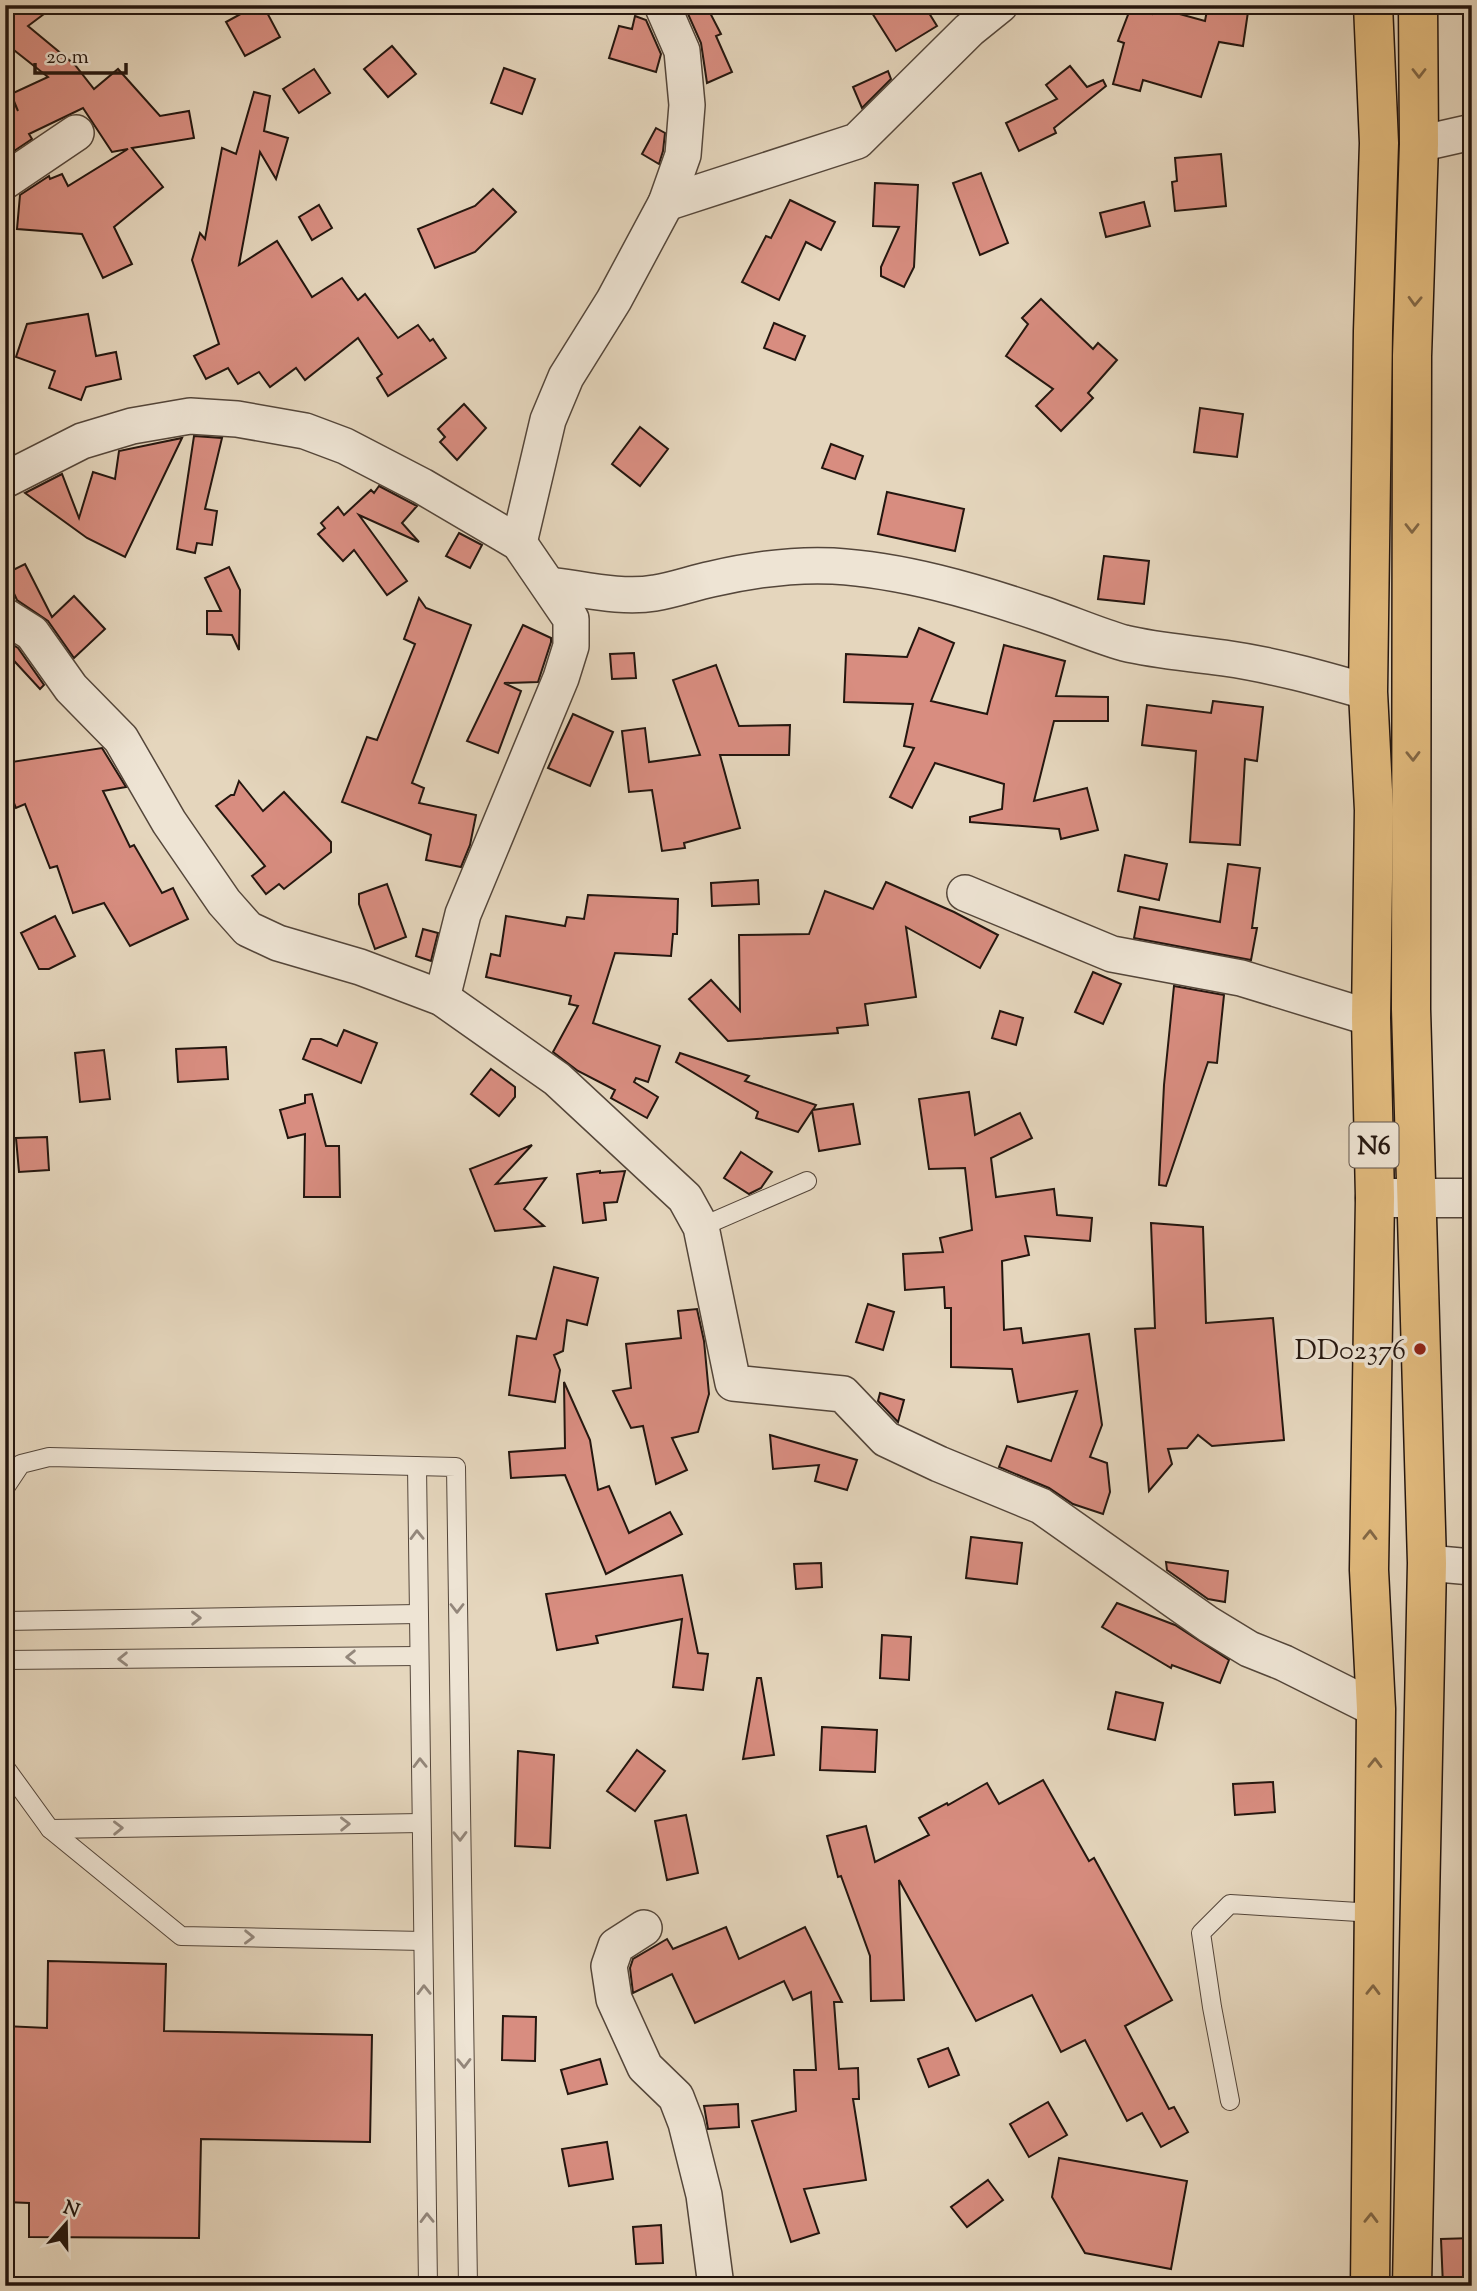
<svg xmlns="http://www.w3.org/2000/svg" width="1477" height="2291" viewBox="0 0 1477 2291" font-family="'Sorts Mill Goudy',serif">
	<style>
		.building { fill: #d88d80; stroke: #24160f; stroke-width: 2 }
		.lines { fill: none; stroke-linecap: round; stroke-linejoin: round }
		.service-casing { stroke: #54463a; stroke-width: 20 }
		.minor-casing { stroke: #54463a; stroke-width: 38 }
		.tertiary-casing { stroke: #54463a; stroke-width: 41 }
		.trunk-casing { stroke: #24160f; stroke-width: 41 }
		.service { stroke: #eee4d4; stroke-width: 18 }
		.minor { stroke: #eee4d4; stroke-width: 35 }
		.tertiary { stroke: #eee4d4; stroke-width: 38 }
		.trunk { stroke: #e2bb7e; stroke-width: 38 }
		.oneway { stroke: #836846 }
		.oneway2 { stroke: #93877b }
		.poi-dot { fill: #8f2418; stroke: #eee4d4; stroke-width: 2.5 }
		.labels { text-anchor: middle; stroke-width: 7; stroke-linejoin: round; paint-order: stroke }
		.shield { fill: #eee4d4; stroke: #61544a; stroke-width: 2 }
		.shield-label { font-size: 26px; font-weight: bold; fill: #24160f }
		.poi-label { font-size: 28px; fill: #24160f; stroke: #eee4d4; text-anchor: end }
	</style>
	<rect width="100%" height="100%" fill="#e5d6bd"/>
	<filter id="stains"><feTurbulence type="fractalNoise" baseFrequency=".00286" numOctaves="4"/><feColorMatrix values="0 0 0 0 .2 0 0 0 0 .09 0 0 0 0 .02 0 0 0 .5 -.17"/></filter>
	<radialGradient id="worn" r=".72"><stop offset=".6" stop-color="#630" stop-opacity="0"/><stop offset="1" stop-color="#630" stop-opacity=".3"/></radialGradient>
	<g class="building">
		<polygon points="5,5 56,5 28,26 75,65 94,89 118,69 160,116 189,111 194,138 132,148 163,187 114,227 132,264 103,278 82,234 17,229 20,195 49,176 50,179 62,174 68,186 128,149 112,152 83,108 29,134 32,139 5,157 5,82 18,111 11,94 48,77 5,43"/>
		<polygon points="257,5 263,5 280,37 245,56 226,22"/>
		<polygon points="704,5 706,5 721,34 716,36 732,72 707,83 701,43 688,14"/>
		<polygon points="867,5 924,5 937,26 896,51"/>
		<polygon points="1208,5 1249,5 1243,46 1219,42 1201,97 1143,80 1140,91 1113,84 1124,43 1118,41 1131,7 1152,14 1154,7 1205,21"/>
		<polygon points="635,16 646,20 661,54 656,72 609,58 619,26 632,29"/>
		<polygon points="392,46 416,74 388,97 364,69"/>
		<polygon points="1070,66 1087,87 1103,80 1106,86 1054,128 1056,133 1019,151 1006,123 1057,99 1046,85"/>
		<polygon points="504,68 535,79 522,114 491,103"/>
		<polygon points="314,69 330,93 299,113 283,89"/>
		<polygon points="888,71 891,79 862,108 853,87"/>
		<polygon points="254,92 270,96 264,131 288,138 276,179 260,152 239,265 277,241 312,297 342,278 358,300 365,294 398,338 418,325 430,341 433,339 446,358 388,396 377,378 382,374 358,338 305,380 296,368 270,387 259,372 238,384 228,368 206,379 194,356 219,344 192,260 200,233 205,239 222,148 236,154"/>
		<polygon points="656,128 665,133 663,151 659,164 642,154"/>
		<polygon points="1221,154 1226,206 1175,211 1172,182 1177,181 1175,158"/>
		<polygon points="981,173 1008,243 980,255 953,183"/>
		<polygon points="875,183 918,185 914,267 904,287 881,276 881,267 899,227 873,226"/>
		<polygon points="493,189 516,212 475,252 435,268 418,229 475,206"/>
		<polygon points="790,200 835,222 821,250 806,242 779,300 742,282 766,236 771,238"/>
		<polygon points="1144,202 1150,226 1106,237 1100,213"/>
		<polygon points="319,205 332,228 312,240 299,217"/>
		<polygon points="1041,299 1093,349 1098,343 1117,360 1088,393 1093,398 1061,431 1036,406 1053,389 1006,356 1028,324 1022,318"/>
		<polygon points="88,314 96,356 116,352 121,379 86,387 81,400 49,388 55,371 16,357 27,324"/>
		<polygon points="774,323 805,336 795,360 764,348"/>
		<polygon points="464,404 486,428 457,460 440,442 445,437 438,429"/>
		<polygon points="1200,408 1243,414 1237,457 1194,452"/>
		<polygon points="640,427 668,449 640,486 612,464"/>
		<polygon points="194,436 222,438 205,509 217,511 212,545 197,543 195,553 177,549"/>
		<polygon points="182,438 125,557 87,538 25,493 62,474 79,518 93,472 115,479 119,451"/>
		<polygon points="831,444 863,456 855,479 822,468"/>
		<polygon points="379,486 417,506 402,523 419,542 359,515 407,581 387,595 354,550 343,561 318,534 325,528 321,523 338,507 344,515 371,490 374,493"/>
		<polygon points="887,492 964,509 955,551 878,534"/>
		<polygon points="459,533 482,545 470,568 446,556"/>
		<polygon points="1104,556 1149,561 1144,604 1098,599"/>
		<polygon points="25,564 52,617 74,596 105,629 74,658 48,621 17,600 5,574"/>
		<polygon points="229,567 240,590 239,650 232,635 207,634 207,611 221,611 205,578"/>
		<polygon points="419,598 426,608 471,625 412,783 424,788 419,803 476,815 470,845 461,867 426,860 431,835 342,802 367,737 377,740 415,644 404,639"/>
		<polygon points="523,625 551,638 551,642 538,682 504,683 521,691 498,753 467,741"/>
		<polygon points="919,628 954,643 931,701 987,714 1004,645 1065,661 1056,696 1108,697 1108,721 1054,721 1034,801 1087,788 1098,830 1061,839 1059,829 970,822 970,817 1002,809 1004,784 935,763 912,808 890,797 914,748 904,746 913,704 844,702 846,654 907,657"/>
		<polygon points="5,640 18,648 44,685 40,689 5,651"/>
		<polygon points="634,653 636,678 612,679 610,654"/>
		<polygon points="716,665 739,726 790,725 789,755 720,755 740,828 684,843 685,848 662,851 652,790 629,792 622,731 645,728 649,762 700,755 673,680"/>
		<polygon points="1213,701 1263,707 1257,761 1245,759 1240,845 1190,842 1196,751 1142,745 1147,705 1211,713"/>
		<polygon points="573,714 613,732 590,786 548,768"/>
		<polygon points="102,748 126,787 103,791 130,847 134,845 162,893 173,888 188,919 130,946 104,903 73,913 57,866 50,868 25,804 16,808 5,780 5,763"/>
		<polygon points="239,781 263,811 284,792 331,842 331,852 284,889 279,884 266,894 252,876 265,866 216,806 231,795 234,795"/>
		<polygon points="1125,855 1167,864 1159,900 1118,891"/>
		<polygon points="1228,864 1260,868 1252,928 1257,928 1251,960 1134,938 1140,907 1220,922"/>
		<polygon points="758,880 759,904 712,906 711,883"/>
		<polygon points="886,882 954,912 998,935 980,968 906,927 916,997 865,1004 868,1025 837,1028 838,1033 728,1041 689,999 711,980 740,1011 739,935 809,934 825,891 873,909"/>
		<polygon points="387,884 406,937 375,949 359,904 359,894"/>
		<polygon points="588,895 678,899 677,934 673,934 671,956 615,953 593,1023 660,1046 648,1082 636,1078 634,1082 658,1097 647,1118 611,1098 615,1090 578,1071 553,1052 578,1006 569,1004 571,996 486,977 491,954 500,956 506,916 565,926 567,917 584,919"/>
		<polygon points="55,916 75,956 49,969 39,969 21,933"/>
		<polygon points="423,929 438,933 431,961 416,956"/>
		<polygon points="1093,972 1121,984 1103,1024 1075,1012"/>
		<polygon points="1174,986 1224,995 1217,1063 1208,1062 1166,1186 1159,1185 1164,1085"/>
		<polygon points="1000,1011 1023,1018 1016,1045 992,1038"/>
		<polygon points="344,1030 377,1043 361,1083 303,1059 311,1039 321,1039 337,1046"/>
		<polygon points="226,1047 228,1079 178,1082 176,1049"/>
		<polygon points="104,1050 110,1099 80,1102 75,1053"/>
		<polygon points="680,1053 749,1076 745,1081 816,1105 813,1110 853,1104 860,1144 819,1151 812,1111 798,1132 756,1118 758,1112 676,1062"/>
		<polygon points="491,1069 515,1087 515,1097 499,1116 471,1094"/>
		<polygon points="969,1092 975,1135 1020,1113 1032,1138 991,1158 996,1197 1054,1189 1057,1215 1092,1218 1090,1241 1025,1236 1029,1255 1002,1261 1004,1330 1021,1328 1023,1343 1089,1334 1102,1425 1090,1457 1107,1463 1110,1492 1103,1514 1073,1504 1049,1488 999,1467 1007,1446 1051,1461 1077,1391 1018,1402 1012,1369 951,1367 951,1308 945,1308 944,1287 905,1290 903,1254 943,1252 940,1238 972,1230 965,1168 929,1169 919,1099"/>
		<polygon points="312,1094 326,1146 339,1146 340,1197 304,1197 305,1134 288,1138 280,1110 305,1103 305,1095"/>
		<polygon points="47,1137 49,1170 19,1172 16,1138"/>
		<polygon points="532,1145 496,1184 546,1178 524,1209 544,1226 495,1231 470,1169"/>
		<polygon points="741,1152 772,1172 761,1188 749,1194 724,1178"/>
		<polygon points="600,1171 600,1173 625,1171 617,1202 604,1203 606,1220 583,1223 577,1174"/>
		<polygon points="1151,1223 1203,1227 1206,1323 1273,1318 1284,1440 1212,1446 1198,1435 1187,1448 1168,1449 1172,1464 1149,1491 1135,1329 1155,1328"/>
		<polygon points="554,1267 598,1278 587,1325 567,1320 563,1351 554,1355 560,1370 555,1402 509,1395 517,1336 536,1339"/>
		<polygon points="868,1304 894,1312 883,1350 856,1342"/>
		<polygon points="697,1309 704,1341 709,1394 698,1432 672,1438 687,1470 656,1484 643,1426 631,1428 613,1391 631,1388 626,1344 681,1338 678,1311"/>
		<polygon points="564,1382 590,1440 598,1490 609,1486 629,1533 670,1512 682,1534 606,1574 565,1475 511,1478 509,1452 565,1448"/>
		<polygon points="880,1393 904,1400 898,1422 878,1401"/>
		<polygon points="770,1435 857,1460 847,1490 815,1481 819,1465 773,1469"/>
		<polygon points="971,1537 1022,1543 1017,1584 966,1578"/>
		<polygon points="1166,1562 1228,1571 1225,1602 1208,1599 1167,1570"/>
		<polygon points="821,1563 822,1587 796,1589 794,1564"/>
		<polygon points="682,1575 698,1653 708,1654 703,1690 673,1687 682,1619 596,1636 598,1643 557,1650 546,1594"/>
		<polygon points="1117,1603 1175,1625 1229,1660 1220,1683 1172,1665 1171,1668 1102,1627"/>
		<polygon points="882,1635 911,1637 909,1680 880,1678"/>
		<polygon points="757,1678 761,1678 774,1755 743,1759"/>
		<polygon points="1116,1692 1163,1703 1155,1740 1108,1729"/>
		<polygon points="822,1727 877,1730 875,1772 820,1770"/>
		<polygon points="637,1750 665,1771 635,1811 607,1791"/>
		<polygon points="518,1751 554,1755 550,1848 515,1846"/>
		<polygon points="1043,1780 1089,1861 1094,1858 1172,2000 1125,2026 1169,2109 1174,2107 1188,2132 1161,2147 1142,2113 1127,2121 1085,2040 1061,2052 1032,1995 976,2021 899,1880 904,2000 871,2001 870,1956 841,1876 838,1877 827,1836 866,1826 875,1862 929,1835 919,1818 947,1803 948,1805 987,1783 999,1804"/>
		<polygon points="1273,1782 1275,1812 1235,1815 1233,1784"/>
		<polygon points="686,1815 698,1873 667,1880 655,1821"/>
		<polygon points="726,1927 739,1959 805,1927 842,2002 834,2002 839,2069 858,2068 859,2099 853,2099 866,2180 804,2189 819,2233 791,2242 752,2121 796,2111 794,2070 816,2070 811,1992 793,2000 784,1981 695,2023 672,1974 633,1993 630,1968 633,1959 667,1939 673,1949"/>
		<polygon points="48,1961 166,1964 164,2031 372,2035 370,2142 201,2139 199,2238 29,2237 29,2203 5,2202 5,2026 47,2028"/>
		<polygon points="503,2016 536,2017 535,2061 502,2060"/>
		<polygon points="948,2048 959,2075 929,2087 918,2059"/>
		<polygon points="600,2059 607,2084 568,2094 561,2070"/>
		<polygon points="1048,2102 1067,2135 1029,2157 1010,2124"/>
		<polygon points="738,2104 739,2127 708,2129 704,2106"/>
		<polygon points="607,2142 613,2179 569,2186 562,2149"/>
		<polygon points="1059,2158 1187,2181 1171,2269 1085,2253 1052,2197"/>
		<polygon points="988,2180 1003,2200 967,2227 951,2207"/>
		<polygon points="661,2225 663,2263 636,2264 633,2227"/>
		<polygon points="1472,2238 1472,2286 1443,2286 1441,2239"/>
	</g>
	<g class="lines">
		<g class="service-casing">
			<g id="service">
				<polyline points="701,1227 807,1181"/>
				<polyline points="417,1466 428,2286"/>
				<polyline points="5,1488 21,1464 49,1457 456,1467 468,2286"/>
				<polyline points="5,1621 418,1614"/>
				<polyline points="5,1660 419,1656"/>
				<polyline points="5,1767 50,1829 181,1936 423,1941"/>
				<polyline points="50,1829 421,1823"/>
				<polyline points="1230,2101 1212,2007 1201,1933 1230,1904 1374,1913"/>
			</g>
		</g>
		<g class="minor-casing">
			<g id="minor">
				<polyline points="1419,144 1472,132"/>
				<polyline points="5,181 76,133"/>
				<polyline points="666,203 857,141 969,30 1000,5"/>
				<polyline points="5,480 82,441 132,426 190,416 237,419 305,431 345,446 422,486 519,543 571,619 571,646 561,678 463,914 442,998"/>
				<polyline points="519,543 548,420 566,377 614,300 666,203 683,155 687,105 682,51 662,5"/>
				<path d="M 550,585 C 583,589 622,599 655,593 C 674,590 693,583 712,579 C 751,570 792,564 833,566 C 902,570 974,591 1039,613 C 1067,622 1096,635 1124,643 C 1157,651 1190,653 1224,658 C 1273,665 1320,678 1368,692"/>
				<polyline points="5,616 32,633 71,688 121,739 169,822 224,902 248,929 278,943 360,967 442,998 557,1079 685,1198 701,1227 733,1383 843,1394 886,1439 939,1464 1041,1506 1208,1624 1249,1649 1284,1663 1376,1709"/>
				<polyline points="965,893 1112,954 1241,978 1371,1018"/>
				<polyline points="1427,1563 1472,1567"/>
				<polyline points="644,1928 616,1946 609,1966 614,1999 645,2067 676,2097 686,2123 704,2195 716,2286"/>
			</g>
		</g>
		<g class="tertiary-casing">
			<polyline id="tertiary" points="1375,1198 1472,1198"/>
		</g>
		<g class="trunk-casing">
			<g id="trunk">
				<polyline points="1370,2286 1376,1709 1369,1570 1375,1198 1371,1018 1374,810 1368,692 1373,331 1379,143 1373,5"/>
				<polyline points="1412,2286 1427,1563 1411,1009 1412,356 1419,144 1418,5"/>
			</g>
		</g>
		<use href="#service" class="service"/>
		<use href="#minor" class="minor"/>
		<use href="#tertiary" class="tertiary"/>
		<use href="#trunk" class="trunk"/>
	</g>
	<defs><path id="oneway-chevron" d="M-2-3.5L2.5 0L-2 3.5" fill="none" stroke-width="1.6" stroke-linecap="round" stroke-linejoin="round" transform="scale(1.75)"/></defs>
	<g class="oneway">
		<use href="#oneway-chevron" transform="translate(1419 73) rotate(90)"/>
		<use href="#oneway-chevron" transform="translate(1415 301) rotate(92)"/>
		<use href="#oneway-chevron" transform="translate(1412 528) rotate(90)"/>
		<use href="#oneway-chevron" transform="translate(1413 756) rotate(89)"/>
		<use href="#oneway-chevron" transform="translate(1370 1535) rotate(-89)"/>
		<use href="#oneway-chevron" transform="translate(1375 1763) rotate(-89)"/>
		<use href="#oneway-chevron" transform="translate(1373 1990) rotate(-89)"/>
		<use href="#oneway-chevron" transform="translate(1371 2218) rotate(-89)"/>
	</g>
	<g class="oneway2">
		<use href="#oneway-chevron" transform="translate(417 1535) rotate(-91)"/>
		<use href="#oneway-chevron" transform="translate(457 1608) rotate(90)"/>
		<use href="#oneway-chevron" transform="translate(196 1618) rotate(-1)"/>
		<use href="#oneway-chevron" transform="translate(351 1657) rotate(179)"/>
		<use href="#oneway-chevron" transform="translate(123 1659) rotate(179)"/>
		<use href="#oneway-chevron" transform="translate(420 1763) rotate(-91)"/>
		<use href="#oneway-chevron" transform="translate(345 1824) rotate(-1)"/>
		<use href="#oneway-chevron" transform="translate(118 1828) rotate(-1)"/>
		<use href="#oneway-chevron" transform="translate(460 1836) rotate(89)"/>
		<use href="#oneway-chevron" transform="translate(249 1937) rotate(1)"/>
		<use href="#oneway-chevron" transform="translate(424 1990) rotate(-91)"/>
		<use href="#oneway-chevron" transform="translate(464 2063) rotate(89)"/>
		<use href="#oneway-chevron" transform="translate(427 2218) rotate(-91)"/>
	</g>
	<circle class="poi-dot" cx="1420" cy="1349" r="7"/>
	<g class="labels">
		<rect class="shield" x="1349.5" y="1122.5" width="49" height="45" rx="5"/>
		<g class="shield-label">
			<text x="1374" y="1154">N6</text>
		</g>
		<g class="poi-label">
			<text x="1406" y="1359">DD02376</text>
		</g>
	</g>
	<rect width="1477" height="2291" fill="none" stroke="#e5d6bd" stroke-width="28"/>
	<rect x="7" y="7" width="1463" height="2277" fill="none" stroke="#24160f" stroke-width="3.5"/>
	<rect x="14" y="14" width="1449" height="2263" fill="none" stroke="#24160f" stroke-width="2"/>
	<g transform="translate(66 2224) rotate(20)" stroke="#eee4d4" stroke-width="5" paint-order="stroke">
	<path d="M0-5L12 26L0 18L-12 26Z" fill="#24160f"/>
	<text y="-10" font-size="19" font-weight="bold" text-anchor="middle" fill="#24160f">N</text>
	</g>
	<path d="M35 63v10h91v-10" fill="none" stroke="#24160f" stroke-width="3.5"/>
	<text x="46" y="63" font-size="21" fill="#24160f" stroke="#eee4d4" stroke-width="5" paint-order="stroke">20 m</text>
	<rect width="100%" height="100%" filter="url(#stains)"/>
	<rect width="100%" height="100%" fill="url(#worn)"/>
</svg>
